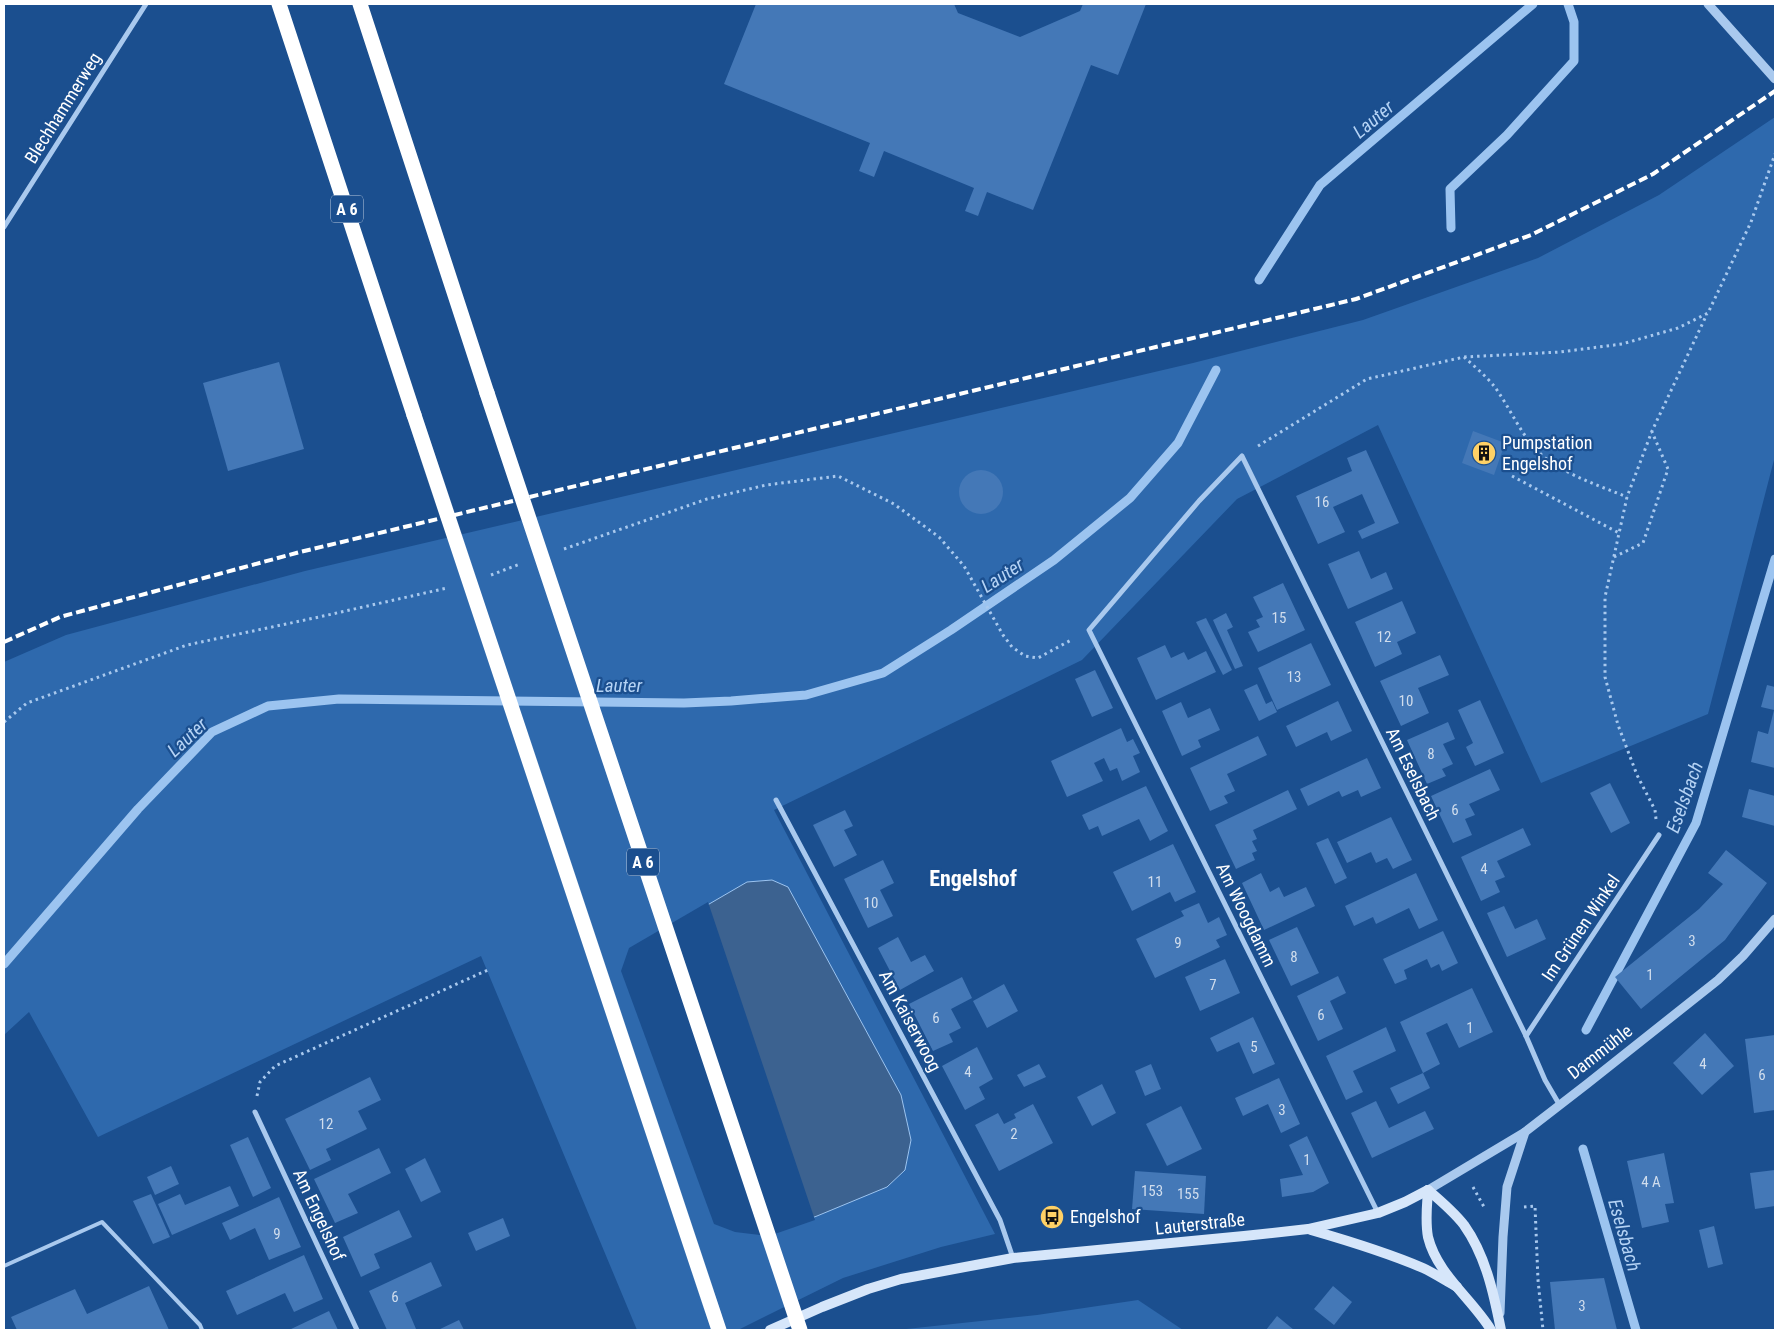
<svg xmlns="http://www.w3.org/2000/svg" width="1779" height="1334" viewBox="0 0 1779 1334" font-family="'Roboto Condensed',sans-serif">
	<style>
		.green { fill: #2e69ad }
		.water { fill: #3c6290; stroke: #9cc4f0 }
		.pier { fill: #1b4f8f }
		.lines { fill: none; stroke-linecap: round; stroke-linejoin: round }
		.stream { stroke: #9cc4f0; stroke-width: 9 }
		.building { fill: #4478b7 }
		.path { stroke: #a9c9ee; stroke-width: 3; stroke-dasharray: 2.5 4; stroke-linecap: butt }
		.service { stroke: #a9c9ee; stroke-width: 4 }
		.minor { stroke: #a9c9ee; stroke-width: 5 }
		.tertiary { stroke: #a9c9ee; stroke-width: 9 }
		.secondary { stroke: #d6e6fa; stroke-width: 10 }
		.motorway { stroke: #fff; stroke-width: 15 }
		.rail { stroke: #fff; stroke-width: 4; stroke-dasharray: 9 4; stroke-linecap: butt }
		.motorway-bridge { stroke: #fff; stroke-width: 15 }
		.labels { text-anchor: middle; stroke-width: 4.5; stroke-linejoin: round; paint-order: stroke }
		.number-label { font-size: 15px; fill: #d0dded }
		.shield { fill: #1b4f8f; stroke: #bbcadd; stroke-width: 1 }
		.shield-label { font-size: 16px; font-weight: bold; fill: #fff }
		.street-label { font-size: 18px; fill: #fff; stroke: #1b4f8f }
		.poi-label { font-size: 18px; fill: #fff; stroke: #1b4f8f; text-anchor: start }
		.water-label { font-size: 19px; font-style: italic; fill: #b5d3f5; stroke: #1b4f8f }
		.district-label { font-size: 22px; font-weight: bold; fill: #fff; stroke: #1b4f8f }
	</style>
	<rect width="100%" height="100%" fill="#1b4f8f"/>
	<g class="green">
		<polygon points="1775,117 1775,456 1708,714 1541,783 1378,425 1237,499 1082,660 774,810 995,1234 941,1247 843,1278 738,1330 637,1330 481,956 98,1137 29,1012 4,1035 4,662 66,635 305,571 1193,363 1363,320 1538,258 1659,195"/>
		<polygon points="1138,1300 1183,1330 897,1330 1037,1315"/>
	</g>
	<polygon class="water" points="772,880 788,887 901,1095 911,1140 905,1170 887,1187 817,1216 769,1234 630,950 747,882"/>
	<polygon class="pier" points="708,902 815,1220 769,1236 735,1232 714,1224 621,971 629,948"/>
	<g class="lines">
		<g class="stream">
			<polyline points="1451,228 1450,189 1507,135 1574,61 1574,22 1568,4"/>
			<polyline points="1259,280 1320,185 1533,4"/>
			<polyline points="4,964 138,809 212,732 268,706 339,699 684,703 731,701 806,695 883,673 951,630 1054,560 1130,498 1178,443 1216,370"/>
			<polyline points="1586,1030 1696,823 1775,559"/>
			<polyline points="1583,1149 1636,1330"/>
		</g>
	</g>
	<g class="building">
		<polygon points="756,4 954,4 958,13 1020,37 1080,11 1083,4 1146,4 1118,75 1091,65 1033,210 987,192 978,216 965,211 974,188 884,151 874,177 859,171 870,143 724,84"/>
		<polygon points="279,362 304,449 228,471 203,383"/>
		<polygon points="1473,431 1505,443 1494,475 1462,463"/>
		<polygon points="1366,450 1399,523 1362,539 1358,531 1375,523 1362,494 1333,507 1345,532 1318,544 1296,496 1352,471 1347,458"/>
		<circle cx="981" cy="492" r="22"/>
		<polygon points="1359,551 1371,579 1386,572 1393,589 1348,609 1328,564"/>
		<polygon points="1283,583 1305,630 1258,652 1248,632 1260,627 1256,620 1263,617 1253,597"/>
		<polygon points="1402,601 1416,633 1397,642 1402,654 1375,667 1355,622"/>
		<polygon points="1226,613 1233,627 1227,630 1243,666 1235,669 1213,620"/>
		<polygon points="1206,618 1232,670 1223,675 1196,622"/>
		<polygon points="1311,643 1331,685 1277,710 1258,668"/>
		<polygon points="1165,645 1171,658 1184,652 1188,660 1206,651 1216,672 1156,700 1137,658"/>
		<polygon points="1440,655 1449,675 1418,688 1429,713 1401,726 1380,681"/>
		<polygon points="1095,670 1113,708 1092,717 1075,679"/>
		<polygon points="1257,684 1266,704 1272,701 1277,712 1259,721 1244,690"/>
		<polygon points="1767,685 1775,687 1775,768 1751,762 1758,731 1768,734 1774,710 1761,707"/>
		<polygon points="1480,700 1504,753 1475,766 1466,747 1473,743 1458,710"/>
		<polygon points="1338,701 1352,731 1331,741 1327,732 1296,747 1286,726"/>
		<polygon points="1181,702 1188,718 1210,708 1220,730 1198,740 1201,747 1182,756 1162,711"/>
		<polygon points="1448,722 1455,739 1443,744 1453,764 1442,769 1446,776 1427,784 1407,740"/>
		<polygon points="1121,728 1127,742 1133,739 1140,753 1133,756 1140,772 1122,781 1117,768 1110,771 1104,758 1094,763 1103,781 1067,797 1051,761"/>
		<polygon points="1258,736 1267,755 1227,774 1235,791 1224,796 1228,803 1210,811 1190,768"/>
		<polygon points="1367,758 1381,788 1361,797 1358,790 1342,797 1339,791 1308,806 1300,789"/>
		<polygon points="1490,769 1500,790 1469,804 1475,815 1465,819 1472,835 1453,843 1431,796"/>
		<polygon points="1610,783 1630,823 1611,833 1590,793"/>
		<polygon points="1146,786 1168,831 1150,841 1139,819 1102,836 1098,826 1089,830 1082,815"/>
		<polygon points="1749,789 1775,796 1775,826 1742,817"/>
		<polygon points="1288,790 1297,809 1253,830 1257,839 1252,841 1257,851 1252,853 1255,860 1236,869 1215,825"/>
		<polygon points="845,810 853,826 844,830 857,855 834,867 813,825"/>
		<polygon points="1391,817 1412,860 1393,869 1387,858 1376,863 1371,852 1347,863 1337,842"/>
		<polygon points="1523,828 1531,845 1497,861 1505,877 1495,881 1500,892 1481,901 1461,857"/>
		<polygon points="1328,838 1347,878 1335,884 1316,843"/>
		<polygon points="1173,844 1196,892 1175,902 1170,892 1132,911 1113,872"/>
		<polygon points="1726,850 1767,883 1725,940 1641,1009 1615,977 1699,909 1723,884 1708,873"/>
		<polygon points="883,860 894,883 880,890 893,916 868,928 844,879"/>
		<polygon points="1261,873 1270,892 1279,887 1284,897 1306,887 1315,906 1264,930 1242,883"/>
		<polygon points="1416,873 1438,920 1419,929 1409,908 1376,924 1373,917 1354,926 1345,906"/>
		<polygon points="1199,903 1208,923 1219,917 1227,935 1216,940 1220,947 1155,978 1136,939 1184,916 1181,911"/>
		<polygon points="1504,906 1515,929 1537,919 1546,939 1507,957 1487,913"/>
		<polygon points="1297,927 1319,973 1291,986 1269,940"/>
		<polygon points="1443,931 1458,963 1442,971 1439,964 1431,968 1427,959 1404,970 1407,979 1395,984 1383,959"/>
		<polygon points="898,937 911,962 925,955 934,971 900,990 878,948"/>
		<polygon points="1225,959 1240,993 1200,1011 1185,977"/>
		<polygon points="1338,976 1346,993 1330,1001 1343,1029 1318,1041 1297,996"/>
		<polygon points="962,977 972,998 951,1009 961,1028 949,1034 953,1042 933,1051 909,1004"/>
		<polygon points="1004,984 1018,1011 987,1028 973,1001"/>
		<polygon points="1472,988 1493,1032 1459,1048 1447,1023 1426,1033 1440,1064 1423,1073 1400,1022"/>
		<polygon points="1253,1017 1275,1064 1253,1074 1239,1042 1217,1052 1210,1038"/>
		<polygon points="1386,1027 1396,1051 1353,1071 1363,1092 1346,1100 1326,1056"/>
		<polygon points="1705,1033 1734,1066 1702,1095 1673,1063"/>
		<polygon points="1775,1035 1775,1110 1754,1113 1745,1039"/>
		<polygon points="977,1047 993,1079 979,1087 985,1099 965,1110 942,1066"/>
		<polygon points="1039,1064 1046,1077 1024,1087 1017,1075"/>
		<polygon points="1151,1064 1161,1089 1145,1096 1135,1071"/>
		<polygon points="1423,1073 1430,1088 1398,1104 1390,1088"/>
		<polygon points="370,1077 381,1100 358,1111 367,1129 326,1149 331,1160 310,1170 285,1119"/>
		<polygon points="1279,1078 1300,1124 1281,1133 1268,1104 1243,1116 1235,1098"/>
		<polygon points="1102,1084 1116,1113 1092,1126 1077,1097"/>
		<polygon points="1376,1101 1389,1128 1425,1111 1434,1129 1372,1158 1351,1113"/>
		<polygon points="1033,1104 1053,1143 999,1171 975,1125 998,1113 1004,1124 1016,1118 1014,1114"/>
		<polygon points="1181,1106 1202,1149 1167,1166 1146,1124"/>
		<polygon points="1307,1136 1329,1183 1313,1192 1282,1197 1280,1179 1303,1175 1289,1145"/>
		<polygon points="248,1137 271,1188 253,1197 230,1145"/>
		<polygon points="379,1148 391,1173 348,1194 358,1213 335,1223 314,1179"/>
		<polygon points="1664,1153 1674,1203 1665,1204 1669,1222 1642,1228 1627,1161"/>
		<polygon points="425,1158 441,1192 421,1202 405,1169"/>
		<polygon points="171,1166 179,1184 155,1195 147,1177"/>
		<polygon points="1775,1170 1775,1206 1755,1209 1750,1173"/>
		<polygon points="1135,1171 1206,1176 1204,1214 1132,1209"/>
		<polygon points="230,1186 239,1206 172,1235 158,1204 180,1194 185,1205"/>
		<polygon points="151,1194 170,1237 153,1244 133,1201"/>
		<polygon points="279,1197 301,1247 269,1260 255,1228 230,1240 222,1223"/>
		<polygon points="399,1210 412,1237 374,1254 380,1268 361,1277 343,1237"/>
		<polygon points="503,1218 510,1236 476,1251 468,1233"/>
		<polygon points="1714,1226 1723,1264 1708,1268 1699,1230"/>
		<polygon points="304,1255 323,1299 294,1312 285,1293 237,1315 226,1291"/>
		<polygon points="431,1262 442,1286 405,1303 416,1329 387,1330 369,1291"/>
		<polygon points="1604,1278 1617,1330 1555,1330 1550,1282"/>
		<polygon points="149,1286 169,1330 17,1330 11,1317 75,1289 87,1314"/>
		<polygon points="1333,1286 1352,1302 1334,1325 1314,1309"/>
		<polygon points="329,1311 338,1330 289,1330"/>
		<polygon points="1277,1316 1294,1330 1266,1330"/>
		<polygon points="459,1320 464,1330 438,1330"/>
	</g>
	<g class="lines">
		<g class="path">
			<path d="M 1464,357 C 1474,366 1486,376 1494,386 C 1512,410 1523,442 1548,460 C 1572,477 1600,486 1627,497"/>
			<polyline points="1258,446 1367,379 1464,357 1560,352 1622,344 1678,328 1708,313 1751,222 1775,154"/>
			<polyline points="1512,476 1619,533"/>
			<polyline points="564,549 707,499 766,485 838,476 894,504 939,537 964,566 1003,635 1012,647 1025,656 1038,658 1073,639"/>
			<polyline points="1614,557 1643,543 1668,469 1652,432"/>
			<polyline points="491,575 520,564"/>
			<polyline points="4,722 27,703 187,645 319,617 447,588"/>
			<polyline points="1656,819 1655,810 1637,775 1618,725 1605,677 1605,597 1627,497 1652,431 1707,314"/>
			<polyline points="257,1096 260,1082 275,1066 490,969"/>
			<polyline points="1473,1187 1484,1207"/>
			<polyline points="1524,1207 1535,1206 1538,1280 1543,1330"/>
		</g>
		<polyline class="service" points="4,1266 102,1222 200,1325 202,1330"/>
		<g class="minor">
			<polyline points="4,227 146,4"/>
			<polyline points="776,800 1000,1220 1013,1258"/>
			<polyline points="1526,1036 1659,835"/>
			<polyline points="255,1112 357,1330"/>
			<polyline points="1378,1213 1089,630 1199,501 1242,456 1526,1036 1545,1080 1559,1104"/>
		</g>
		<g class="tertiary">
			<polyline points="1708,4 1775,79"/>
			<polyline points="1428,1190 1525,1132 1587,1084 1718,980 1743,956 1775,919"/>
			<polyline points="1500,1313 1503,1237 1507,1187 1525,1132"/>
		</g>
		<g class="secondary">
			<path d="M 1428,1190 C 1441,1201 1454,1212 1464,1225 C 1486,1256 1494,1295 1501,1330"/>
			<path d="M 1428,1190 C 1427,1206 1425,1221 1428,1237 C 1437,1274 1472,1299 1491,1330"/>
			<path d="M 1311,1230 C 1349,1241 1386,1252 1423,1268 C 1434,1273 1446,1281 1457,1287"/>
			<polyline points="770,1330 822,1307 868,1289 901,1279 1013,1258 1244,1236 1308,1229 1378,1213 1405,1202 1428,1190"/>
		</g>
		<g class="motorway">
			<polyline points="279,4 414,415"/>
			<polyline points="360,4 487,393"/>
		</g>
		<polyline class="rail" points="4,642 60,617 300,552 1356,299 1531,235 1653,174 1775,91"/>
		<g class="motorway-bridge">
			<polyline points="487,393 800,1330"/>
			<polyline points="414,415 719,1330"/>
		</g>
	</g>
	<defs>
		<g id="building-disc" transform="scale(1.25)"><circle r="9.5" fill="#ffd166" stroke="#1b4f8f"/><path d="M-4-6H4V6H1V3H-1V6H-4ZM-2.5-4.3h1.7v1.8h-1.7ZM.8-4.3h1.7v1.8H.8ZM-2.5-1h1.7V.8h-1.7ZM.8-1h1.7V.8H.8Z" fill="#111"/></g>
		<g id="bus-disc" transform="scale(1.25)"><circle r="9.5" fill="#ffd166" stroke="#1b4f8f"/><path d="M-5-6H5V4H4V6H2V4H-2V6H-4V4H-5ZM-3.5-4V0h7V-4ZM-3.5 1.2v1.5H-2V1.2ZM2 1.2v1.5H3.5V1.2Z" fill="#111"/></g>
	</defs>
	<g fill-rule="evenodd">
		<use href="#building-disc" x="1484" y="453"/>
		<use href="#bus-disc" x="1052" y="1217"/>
	</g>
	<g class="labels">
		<g class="number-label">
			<text x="1322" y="507">16</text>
			<text x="1279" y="623">15</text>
			<text x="1384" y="642">12</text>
			<text x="1294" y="682">13</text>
			<text x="1406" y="706">10</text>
			<text x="1431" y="759">8</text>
			<text x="1455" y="815">6</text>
			<text x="1484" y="874">4</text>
			<text x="1155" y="887">11</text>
			<text x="871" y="908">10</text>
			<text x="1692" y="946">3</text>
			<text x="1178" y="948">9</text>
			<text x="1294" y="962">8</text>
			<text x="1650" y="980">1</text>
			<text x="1213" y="990">7</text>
			<text x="1321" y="1020">6</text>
			<text x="936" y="1023">6</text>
			<text x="1470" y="1033">1</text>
			<text x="1254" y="1052">5</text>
			<text x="1703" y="1069">4</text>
			<text x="968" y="1077">4</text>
			<text x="1762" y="1080">6</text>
			<text x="1282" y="1115">3</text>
			<text x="326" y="1129">12</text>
			<text x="1014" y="1139">2</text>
			<text x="1307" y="1165">1</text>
			<text x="1651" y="1187">4 A</text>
			<text x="1152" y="1196">153</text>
			<text x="1188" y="1199">155</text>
			<text x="277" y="1239">9</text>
			<text x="395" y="1302">6</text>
			<text x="1582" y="1311">3</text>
		</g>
		<g class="shield">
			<rect x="331" y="195.5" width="32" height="27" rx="4"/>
			<rect x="627" y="848.5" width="32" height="27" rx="4"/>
		</g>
		<g class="shield-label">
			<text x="347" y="215">A 6</text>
			<text x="643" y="868">A 6</text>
		</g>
		<g class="street-label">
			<text transform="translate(63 108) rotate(-58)" y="6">Blechhammerweg</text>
			<text transform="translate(1413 774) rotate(64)" y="6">Am Eselsbach</text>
			<text transform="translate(1246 915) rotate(64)" y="6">Am Woogdamm</text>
			<text transform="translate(1581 928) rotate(-56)" y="6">Im Grünen Winkel</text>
			<text transform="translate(910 1021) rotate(62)" y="6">Am Kaiserwoog</text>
			<text transform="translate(1600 1052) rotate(-38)" y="6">Dammühle</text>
			<text transform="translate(319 1215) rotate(65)" y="6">Am Engelshof</text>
			<text transform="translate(1200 1224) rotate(-6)" y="6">Lauterstraße</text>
		</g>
		<g class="poi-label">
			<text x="1502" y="449">Pumpstation<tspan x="1502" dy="21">Engelshof</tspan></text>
			<text x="1070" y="1223">Engelshof</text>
		</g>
		<g class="water-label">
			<text transform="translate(1373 119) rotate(-40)" y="7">Lauter</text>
			<text transform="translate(1002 575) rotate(-33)" y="7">Lauter</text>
			<text x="619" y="692">Lauter</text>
			<text transform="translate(187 737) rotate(-43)" y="7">Lauter</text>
			<text transform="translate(1684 797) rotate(-70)" y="7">Eselsbach</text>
			<text transform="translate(1625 1235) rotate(74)" y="7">Eselsbach</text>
		</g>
		<g class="district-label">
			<text x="973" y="886">Engelshof</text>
		</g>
	</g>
	<rect width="1779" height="1334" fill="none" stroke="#ffffff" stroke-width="10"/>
</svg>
